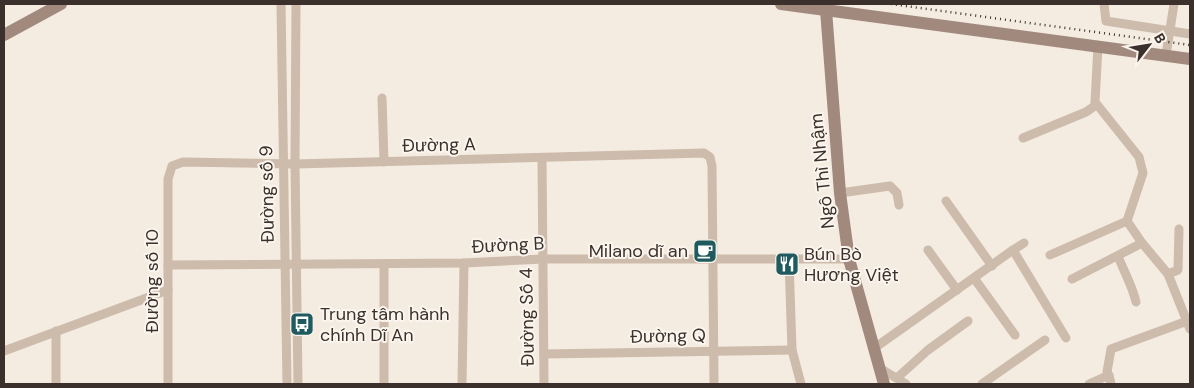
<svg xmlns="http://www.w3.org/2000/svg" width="1194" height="388" viewBox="0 0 1194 388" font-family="'DM Sans',sans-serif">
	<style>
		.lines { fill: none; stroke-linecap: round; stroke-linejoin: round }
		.street { stroke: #cdbbac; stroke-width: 9 }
		.secondary { stroke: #a18a7d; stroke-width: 12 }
		.rail { stroke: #3b302b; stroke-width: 2.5; stroke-dasharray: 1 4; stroke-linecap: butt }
		.labels { text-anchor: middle; stroke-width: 4; stroke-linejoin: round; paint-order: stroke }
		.street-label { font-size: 18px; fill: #3b302b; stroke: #fbf5ee }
		.poi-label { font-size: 18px; fill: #3b302b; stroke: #fbf5ee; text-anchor: start }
	</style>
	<rect width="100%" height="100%" fill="#f4ebe1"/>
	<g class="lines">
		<g class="street">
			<polyline points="281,4 287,384"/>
			<polyline points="296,4 295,164 298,384"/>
			<polyline points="1104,4 1106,21 1190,34"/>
			<polyline points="1098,46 1095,102 1139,157 1143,173 1127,221 1142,243 1168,274 1190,329"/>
			<polyline points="1166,55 1174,4"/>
			<polyline points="382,98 384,162"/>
			<polyline points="1023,138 1086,112 1096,105"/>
			<polyline points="542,159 544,384"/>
			<polyline points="840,193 890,186 897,193 899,205"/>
			<polyline points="946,201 992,266"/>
			<polyline points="928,250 957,290"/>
			<polyline points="1013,250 1024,243"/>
			<polyline points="1050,255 1127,221"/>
			<path d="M 1118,256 C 1124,272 1132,285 1136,302"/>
			<polyline points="789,260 792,350 801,384"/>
			<polyline points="168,265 464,263 542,259 849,259"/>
			<polyline points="1168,274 1178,270 1179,229"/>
			<polyline points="974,278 1015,335"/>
			<polyline points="1072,279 1142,243"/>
			<polyline points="56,331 56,384"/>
			<polyline points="873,349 1013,250 1066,338"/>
			<polyline points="4,351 168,290"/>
			<polyline points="544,354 792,350"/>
			<polyline points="878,367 906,384"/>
			<polyline points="1107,372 1111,349 1190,320"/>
			<polyline points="898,377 928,350 968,321"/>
			<polyline points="168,384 168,179 172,166 183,162 295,164 704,153 710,157 712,166 714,384"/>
			<polyline points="384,384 384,265"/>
			<polyline points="462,384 464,263"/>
			<polyline points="982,384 1045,340"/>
			<polyline points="1089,384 1109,375 1111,384"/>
		</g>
		<g class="secondary">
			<polyline points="781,4 1190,59"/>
			<polyline points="826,10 840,193 849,259 884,384"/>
			<polyline points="4,35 61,4"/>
		</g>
		<polyline class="rail" points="891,4 1190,45"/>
	</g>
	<defs>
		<g id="cafe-square" transform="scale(1.25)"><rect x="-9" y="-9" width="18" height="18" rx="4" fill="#1f5a5e" stroke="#fbf5ee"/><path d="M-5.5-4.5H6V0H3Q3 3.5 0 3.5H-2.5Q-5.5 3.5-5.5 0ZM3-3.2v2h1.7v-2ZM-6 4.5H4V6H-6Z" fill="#fff"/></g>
		<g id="restaurant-square" transform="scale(1.25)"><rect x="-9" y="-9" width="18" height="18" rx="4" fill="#1f5a5e" stroke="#fbf5ee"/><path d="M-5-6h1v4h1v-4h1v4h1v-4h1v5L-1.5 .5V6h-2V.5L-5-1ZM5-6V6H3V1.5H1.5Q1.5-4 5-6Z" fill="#fff"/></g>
		<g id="bus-square" transform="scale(1.25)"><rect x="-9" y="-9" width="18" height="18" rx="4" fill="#1f5a5e" stroke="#fbf5ee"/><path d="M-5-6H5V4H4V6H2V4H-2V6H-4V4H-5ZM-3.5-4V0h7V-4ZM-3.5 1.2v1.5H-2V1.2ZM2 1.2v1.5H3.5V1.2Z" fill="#fff"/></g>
	</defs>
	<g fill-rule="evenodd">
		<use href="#cafe-square" x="705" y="251"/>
		<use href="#restaurant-square" x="787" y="264"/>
		<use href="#bus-square" x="302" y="324"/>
	</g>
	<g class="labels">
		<g class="street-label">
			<text transform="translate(439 145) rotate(-1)" y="6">Đường A</text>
			<text transform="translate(822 171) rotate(-96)" y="6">Ngô Thì Nhậm</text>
			<text transform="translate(267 194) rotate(-91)" y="6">Đường số 9</text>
			<text transform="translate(508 245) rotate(-3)" y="6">Đường B</text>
			<text transform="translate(152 281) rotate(-90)" y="6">Đường số 10</text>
			<text transform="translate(527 317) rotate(-91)" y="6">Đường Số 4</text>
			<text transform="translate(668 336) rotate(-1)" y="6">Đường Q</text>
		</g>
		<g class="poi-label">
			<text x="688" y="257" text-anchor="end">Milano dĩ an</text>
			<text x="804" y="260">Bún Bò<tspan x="804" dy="21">Hương Việt</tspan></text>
			<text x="320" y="320">Trung tâm hành<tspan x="320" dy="21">chính Dĩ An</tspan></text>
		</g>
	</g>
	<rect width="1194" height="388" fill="none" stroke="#3b302b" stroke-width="10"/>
	<g transform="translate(1149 45) rotate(59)" stroke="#fbf5ee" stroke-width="4" paint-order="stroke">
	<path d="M0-4L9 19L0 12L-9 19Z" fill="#3b302b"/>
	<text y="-8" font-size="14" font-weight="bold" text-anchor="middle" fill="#3b302b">B</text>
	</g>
</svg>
